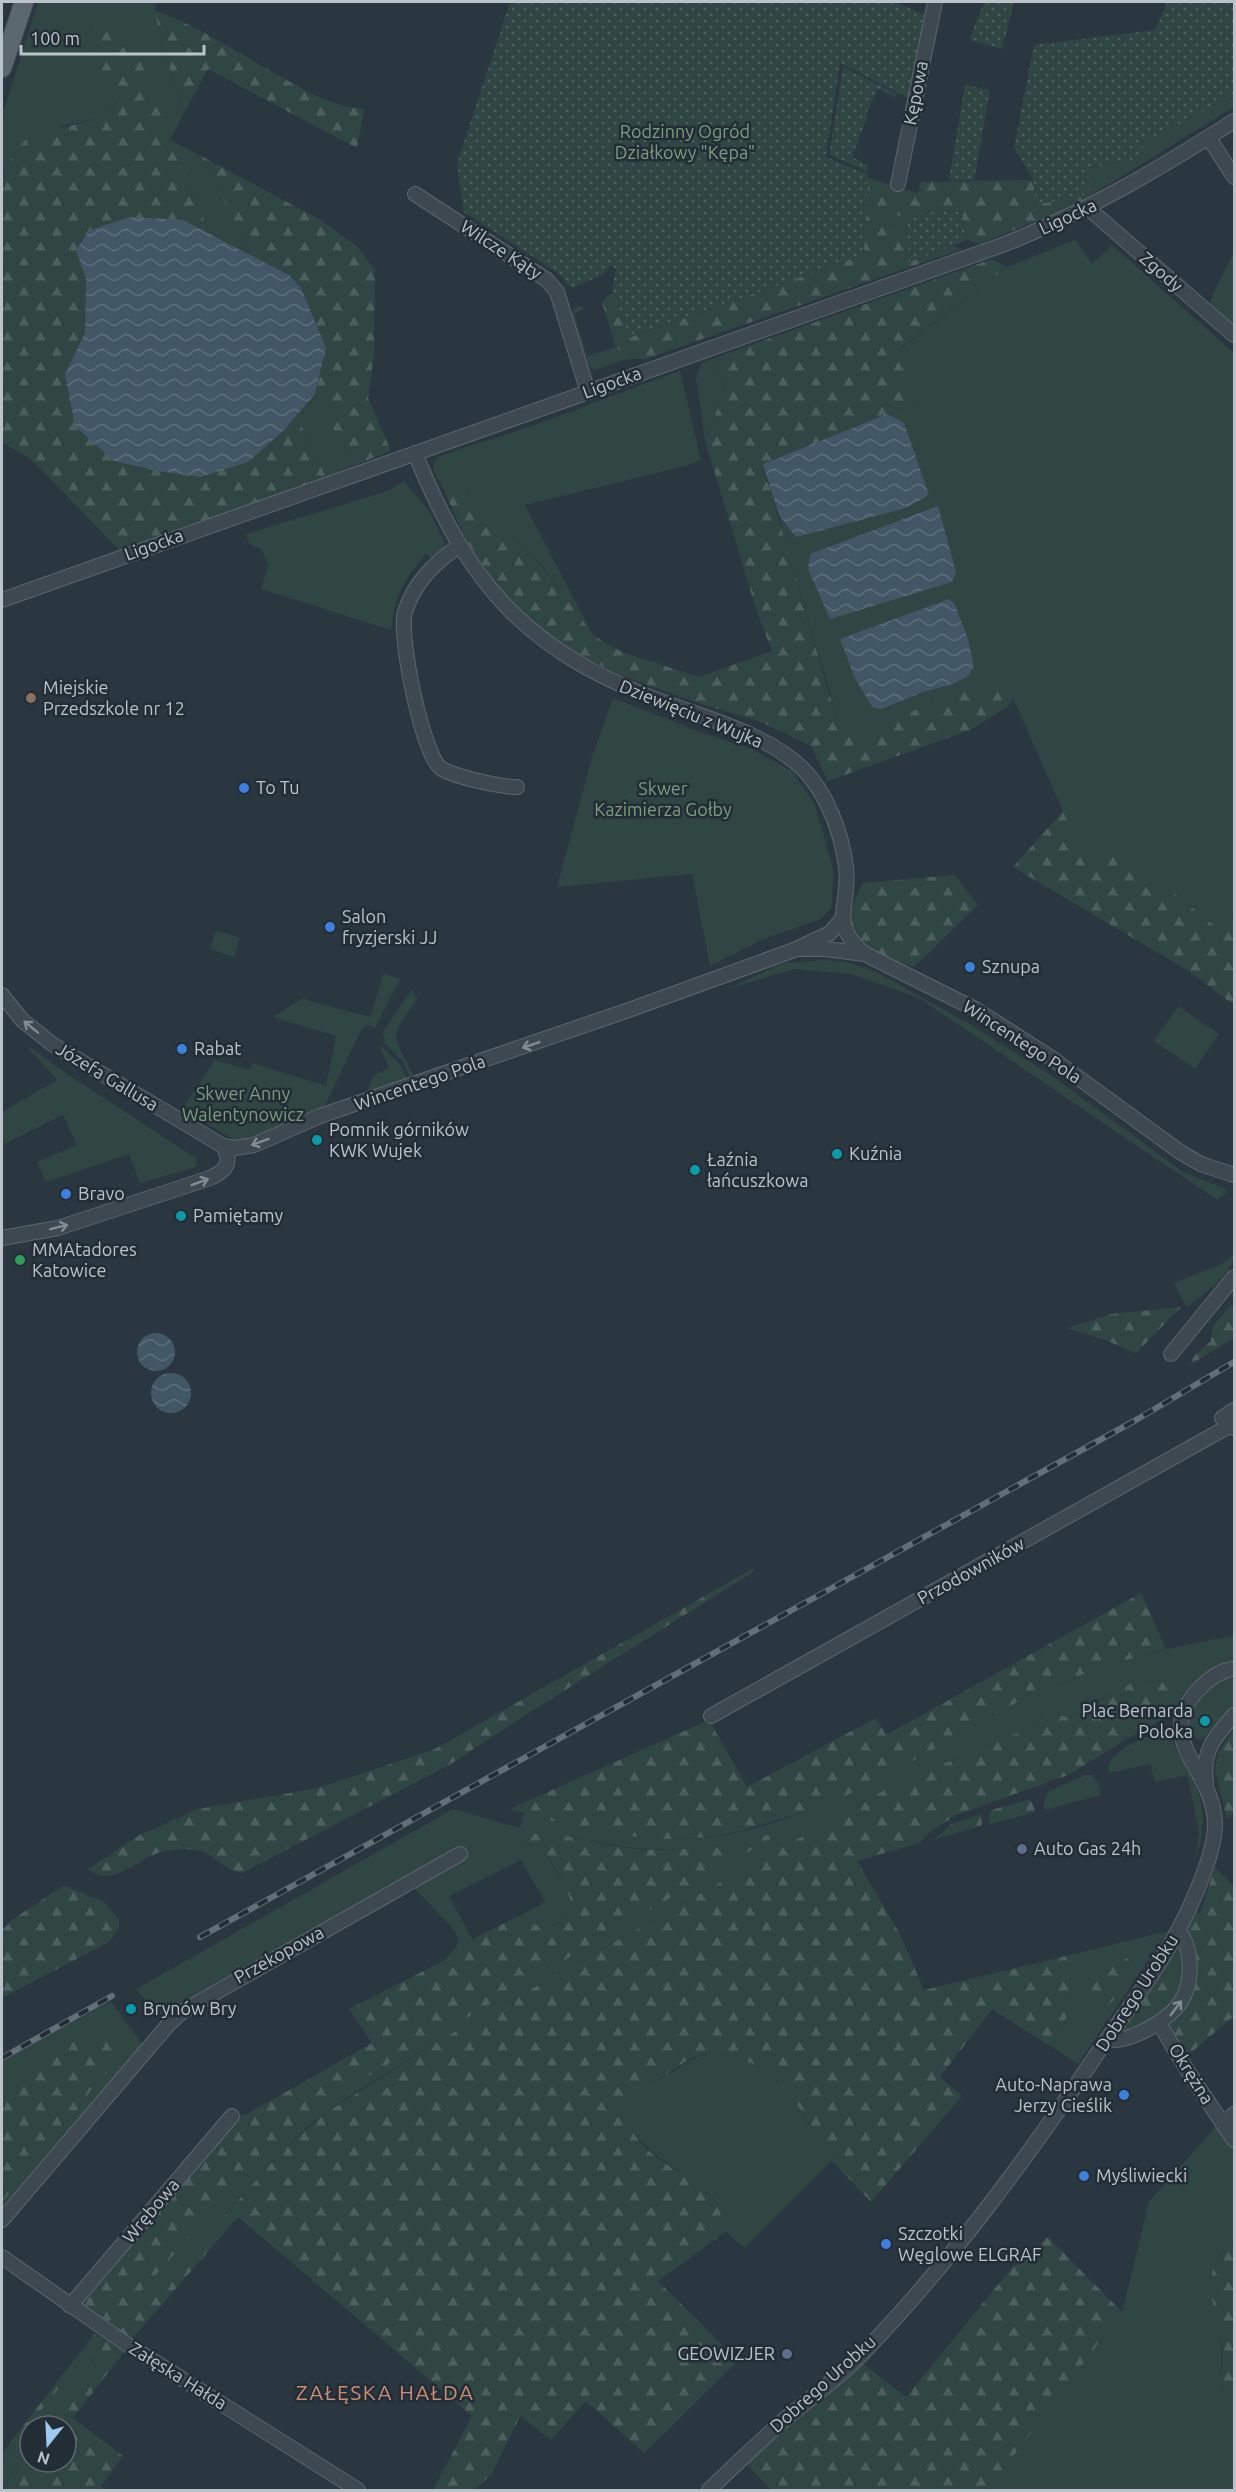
<svg xmlns="http://www.w3.org/2000/svg" width="1236" height="2492" viewBox="0 0 1236 2492" font-family="Ubuntu,sans-serif">
	<style>
		.green { fill: #304643 }
		.forest { fill: url(#forest-firs) }
		.garden { fill: url(#garden-dots) }
		.water { fill: url(#water-waves) }
		.lines { fill: none; stroke-linecap: round; stroke-linejoin: round }
		.minor-casing { stroke: #5c666d; stroke-width: 16 }
		.major-casing { stroke: #4b545c; stroke-width: 20 }
		.minor { stroke: #3e4850; stroke-width: 14 }
		.major { stroke: #5c6870; stroke-width: 18 }
		.rail-casing { stroke: #636f78; stroke-width: 6 }
		.rail { stroke: #232d35; stroke-width: 4; stroke-dasharray: 11; stroke-linecap: butt }
		.oneway { stroke: #838c93 }
		.education-dot { fill: #8d6e63; stroke: #232d35; stroke-width: 2 }
		.shop-dot { fill: #3f7fe0; stroke: #232d35; stroke-width: 2 }
		.culture-dot { fill: #0f9aa8; stroke: #232d35; stroke-width: 2 }
		.leisure-dot { fill: #2e9e5b; stroke: #232d35; stroke-width: 2 }
		.service-dot { fill: #5c6f8a; stroke: #232d35; stroke-width: 2 }
		.labels { text-anchor: middle; stroke-width: 5; stroke-linejoin: round; paint-order: stroke }
		.street-label { font-size: 18px; fill: #bbc3ca; stroke: #232d35 }
		.park-label { font-size: 18px; fill: #7c9d7e; stroke: #232d35 }
		.poi-label { font-size: 18px; fill: #bbc3ca; stroke: #232d35; text-anchor: start }
		.quarter-label { font-size: 21px; letter-spacing: 1.5px; fill: #ca8d76; stroke: #232d35 }
	</style>
	<defs>
		<pattern id="forest-firs" width="22" height="20" patternUnits="userSpaceOnUse" patternTransform="scale(1.5)"><rect width="22" height="20" fill="#304643"/><path d="M5 1l3.5 6h-7zM16 11l3.5 6h-7z" fill="#4c5f5d"/></pattern>
		<pattern id="garden-dots" width="8" height="8" patternUnits="userSpaceOnUse" patternTransform="scale(1.5)"><rect width="8" height="8" fill="#304643"/><path d="M2 2h.1M6 6h.1" fill="none" stroke="#4c5f5d" stroke-width="1.8" stroke-linecap="round"/></pattern>
		<pattern id="water-waves" width="16" height="10" patternUnits="userSpaceOnUse" patternTransform="scale(1.5)"><rect width="16" height="10" fill="#425766"/><path d="M0 5q4-4 8 0t8 0" fill="none" stroke="#5b6e7b"/></pattern>
	</defs>
	<rect width="100%" height="100%" fill="#2a3740"/>
	<g class="green">
		<polygon points="38,2 157,2 154,10 172,78 184,113 170,140 201,156 252,256 210,234 170,140 94,14 94,56 118,100 106,117 63,126 14,153 2,175 2,116"/>
		<polygon points="1234,95 1234,107 1088,197 1088,168 1142,158 1142,143"/>
		<polygon points="867,204 906,218 907,230 866,216"/>
		<polygon points="1075,240 1092,264 1112,245 1234,353 1234,915 1219,929 1110,842 1087,866 1013,698 1009,706 1006,695 936,702 874,732 852,739 837,717 785,541 779,515 768,486 848,430 914,403 900,349 1007,267"/>
		<polygon points="1234,252 1234,326 1210,305 1212,296"/>
		<polygon points="581,306 584,309 574,313 587,356 616,347 628,359 594,370 590,368 571,314 574,309"/>
		<polygon points="717,357 724,392 705,441 696,378 702,363"/>
		<path d="M 680,371 L 701,460 L 685,466 L 525,505 L 594,637 L 546,570 L 497,520 L 457,483 L 439,480 L 439,482 L 434,471 L 434,462 L 438,457 C 469,445 501,437 531,426 C 581,409 630,388 680,371 Z"/>
		<polygon points="315,394 352,466 326,477 296,415"/>
		<path d="M 404,481 L 429,511 L 445,544 L 444,549 L 433,560 L 426,554 C 403,581 396,594 391,630 L 261,589 L 268,565 L 261,549 L 250,545 L 246,534 L 388,491 Z"/>
		<polygon points="613,698 700,732 752,749 793,772 815,805 834,872 831,908 821,919 766,938 710,966 692,874 557,887 592,757"/>
		<polygon points="216,930 240,938 234,957 210,949"/>
		<polygon points="825,960 846,962 872,970 968,1023 1052,1076 1183,1172 1226,1189 1226,1193 1217,1200 919,998 851,974 794,969 727,989 783,963"/>
		<path d="M 384,973 L 400,979 L 375,1028 L 370,1025 L 363,1027 L 323,1109 L 293,1118 L 295,1123 C 276,1131 257,1141 236,1141 L 182,1109 L 215,1060 L 250,1070 L 252,1063 L 326,1086 L 336,1036 L 273,1017 L 305,997 L 306,1000 L 370,1017 Z"/>
		<path d="M 412,989 L 417,999 C 386,1044 394,1033 415,1079 L 411,1080 L 403,1062 L 384,1042 L 386,1040 L 382,1034 Z"/>
		<polygon points="1178,1006 1219,1034 1195,1069 1154,1041"/>
		<polygon points="381,1046 401,1066 408,1081 366,1094 374,1075 389,1068 380,1048"/>
		<polygon points="31,1047 58,1068 197,1159 196,1167 140,1183 129,1154 46,1182 37,1162 77,1145 63,1115 2,1145 2,1112 57,1080 29,1049"/>
		<path d="M 1234,1254 C 1235,1272 1201,1297 1186,1307 L 1174,1283 L 1222,1264 Z"/>
		<path d="M 1234,1636 L 1234,1661 L 1206,1672 L 1191,1687 L 1171,1714 L 1124,1741 L 1126,1738 L 1114,1720 L 1115,1711 L 1128,1704 L 1134,1705 L 1140,1714 C 1155,1717 1168,1710 1177,1698 L 1177,1690 L 1170,1683 L 1140,1681 L 1096,1701 L 1069,1717 L 1057,1715 L 1040,1719 L 1023,1731 L 897,1783 L 552,1977 L 435,2043 L 353,2094 L 311,2124 L 286,2147 L 128,2324 L 124,2329 L 119,2327 L 116,2322 L 117,2317 L 273,2144 L 312,2109 L 780,1833 L 721,1846 L 681,1850 L 632,1848 L 539,1832 L 529,1836 L 524,1844 L 538,1846 L 543,1850 L 570,1894 C 578,1926 540,1936 519,1916 L 545,1902 L 521,1860 L 449,1896 L 473,1940 L 456,1947 L 458,1940 L 455,1931 L 406,1879 L 183,2001 L 162,2021 L 136,1989 L 453,1809 L 520,1828 L 524,1813 C 587,1829 651,1846 717,1836 C 822,1819 909,1759 1002,1710 C 1075,1672 1154,1649 1234,1636 Z"/>
		<path d="M 1227,1678 L 1234,1679 L 1234,1706 L 1205,1738 L 1201,1740 L 1189,1735 L 1185,1730 C 1192,1707 1203,1687 1227,1678 Z"/>
		<path d="M 1160,1734 L 1171,1738 C 1194,1785 1214,1804 1196,1857 L 1199,1831 L 1187,1775 L 1155,1782 L 1150,1764 L 1110,1773 L 1108,1767 C 1113,1750 1143,1736 1160,1734 Z"/>
		<polygon points="1085,1775 1092,1775 1098,1782 1101,1795 1044,1810 1044,1803 1048,1792"/>
		<path d="M 1168,1931 L 1078,2064 L 1050,2046 C 1071,2026 1075,1983 1066,1956 Z"/>
		<path d="M 1177,1946 L 1181,1947 C 1186,1968 1183,2003 1162,2017 C 1150,2024 1135,2028 1122,2033 L 1121,2031 Z"/>
		<polygon points="111,2001 143,2045 2,2212 2,2061"/>
		<path d="M 715,2052 L 751,2061 L 765,2070 L 793,2097 L 808,2122 L 836,2157 L 744,2248 C 738,2243 732,2238 727,2232 C 720,2222 721,2208 713,2198 C 694,2177 596,2130 633,2092 C 639,2086 650,2083 658,2080 C 680,2070 689,2056 715,2052 Z"/>
		<polygon points="1234,2120 1234,2245 1229,2244 1218,2254 1212,2293 1221,2344 1222,2388 1234,2410 1234,2490 988,2490 1122,2312 1149,2202 1218,2124"/>
		<polygon points="85,2356 89,2356 95,2365 44,2426 30,2426 30,2445 2,2489 2,2463 18,2439"/>
	</g>
	<g class="forest">
		<path d="M 154,10 C 198,26 237,52 278,75 C 305,90 332,107 364,109 L 357,148 L 208,69 L 184,113 L 172,78 Z"/>
		<polygon points="94,13 133,38 170,140 210,234 183,220 90,230 76,250 86,279 85,333 65,374 114,461 158,471 200,477 283,431 296,415 326,477 120,551 32,460 3,443 2,175 14,153 29,136 106,117 118,101 94,56"/>
		<polygon points="201,156 319,219 358,247 375,270 374,355 368,398 391,451 352,466 315,394 326,348 289,275 252,256"/>
		<polygon points="868,178 918,193 921,182 1033,180 1036,204 1089,194 1088,197 1052,215 979,244 965,239 962,210 906,216 906,218 867,204"/>
		<polygon points="866,216 907,230 909,262 952,246 962,249 645,359 628,359 616,347 602,303 608,295 614,294 631,337 863,255"/>
		<path d="M 992,259 L 1007,267 L 900,348 L 914,403 L 763,464 L 828,690 L 837,717 L 852,738 C 890,727 923,702 962,690 C 972,687 984,687 994,685 L 1006,695 L 1009,706 L 970,730 L 828,781 L 811,746 L 761,722 L 695,702 L 618,674 L 575,652 L 530,621 L 502,594 L 465,538 L 439,479 L 457,483 L 497,520 L 546,571 L 594,636 L 622,652 L 699,677 L 772,651 L 757,612 L 705,441 L 724,392 L 717,357 Z"/>
		<polygon points="1063,811 1087,866 1109,841 1219,929 1234,915 1234,1005 1187,970 1013,867"/>
		<polygon points="955,875 978,905 914,967 867,950 852,930 850,910 863,883"/>
		<polygon points="1230,1306 1234,1306 1234,1338 1190,1365 1194,1356 1211,1341 1213,1326"/>
		<polygon points="1181,1307 1136,1353 1105,1340 1067,1328 1112,1314"/>
		<path d="M 754,1568 L 753,1572 L 535,1709 L 451,1764 L 242,1873 C 226,1870 219,1860 206,1853 C 193,1847 178,1849 164,1851 C 140,1856 113,1890 88,1869 L 138,1836 L 198,1809 L 318,1788 L 435,1749 Z"/>
		<path d="M 1141,1593 L 1166,1649 C 1109,1664 1052,1683 1001,1711 C 951,1738 904,1768 853,1792 C 829,1804 803,1812 777,1820 C 757,1826 736,1833 715,1836 C 645,1846 576,1828 510,1809 L 709,1720 L 747,1787 L 876,1718 L 886,1735 Z"/>
		<path d="M 1139,1681 L 1170,1683 L 1177,1690 L 1177,1698 C 1171,1706 1153,1720 1142,1715 C 1138,1713 1135,1707 1131,1704 L 1118,1708 L 1114,1720 L 1125,1735 L 1124,1741 L 1068,1775 L 956,1815 L 930,1832 L 920,1843 L 857,1861 L 900,1934 L 924,1990 L 1066,1956 C 1075,1983 1071,2026 1050,2046 L 992,2009 L 940,2077 L 962,2096 L 871,2202 L 832,2161 L 836,2157 C 827,2145 816,2134 808,2121 C 789,2091 770,2067 735,2057 C 723,2053 712,2051 700,2055 C 683,2060 672,2073 657,2080 C 641,2087 624,2093 627,2114 C 633,2156 687,2170 712,2198 C 720,2207 722,2221 727,2231 L 658,2281 L 738,2361 L 644,2453 L 586,2401 L 551,2440 L 520,2416 L 492,2474 L 474,2490 L 433,2490 L 472,2416 L 238,2217 L 132,2339 L 77,2301 L 233,2117 L 247,2114 L 372,2043 L 349,2009 L 445,1960 L 456,1947 L 519,1916 C 534,1930 567,1932 571,1906 C 573,1896 549,1856 541,1849 C 536,1844 530,1844 524,1844 L 529,1836 L 539,1832 C 570,1835 599,1845 630,1848 C 683,1854 731,1843 782,1832 L 312,2109 L 273,2144 L 118,2317 L 116,2322 L 119,2327 L 124,2328 L 128,2324 L 286,2147 L 326,2113 L 435,2043 L 897,1783 L 1023,1731 L 1049,1714 L 1069,1717 L 1128,1685 Z"/>
		<polygon points="1234,1729 1234,1812 1227,1819 1215,1770 1218,1753"/>
		<polygon points="1028,1800 1032,1801 1035,1812 990,1824 989,1815 991,1810"/>
		<polygon points="981,1814 982,1826 935,1839 952,1824"/>
		<polygon points="1215,1867 1234,1887 1234,2016 1186,2057 1170,2030 1170,2025 1183,2010 1192,1994 1199,1970 1186,1923 1193,1908 1200,1914"/>
		<polygon points="64,1885 105,1903 119,1920 119,1929 109,1942 2,1998 2,1930 12,1920"/>
		<path d="M 1119,1953 L 1129,1960 C 1132,1974 1115,2004 1102,2009 L 1092,2005 L 1089,1999 C 1089,1968 1092,1965 1119,1953 Z"/>
		<path d="M 1168,1975 L 1175,1977 C 1176,1992 1155,2010 1145,2020 L 1139,2019 C 1139,2003 1154,1981 1168,1975 Z"/>
		<path d="M 92,2035 L 114,2040 L 119,2045 L 119,2061 L 93,2087 L 66,2127 L 2,2202 L 2,2100 C 23,2075 59,2042 92,2035 Z"/>
		<polygon points="1048,2237 1122,2312 988,2490 771,2490 745,2462 861,2362 906,2397 1010,2270"/>
		<path d="M 1230,2244 L 1234,2245 L 1234,2410 C 1213,2382 1227,2372 1221,2344 C 1216,2315 1198,2264 1230,2244 Z"/>
		<polygon points="95,2333 124,2352 73,2418 123,2456 101,2486 106,2490 2,2490 30,2445 30,2462 66,2462 66,2426 44,2426 95,2365 94,2361 89,2356 85,2357 80,2362 18,2439 2,2463 2,2453"/>
	</g>
	<g class="garden">
		<polygon points="510,2 896,2 927,16 908,98 840,63 826,157 868,174 864,255 630,337 612,291 616,269 611,265 604,274 572,288 555,271 464,212 457,164"/>
		<polygon points="984,2 1014,2 1002,49 969,40"/>
		<polygon points="1167,2 1234,2 1234,95 1143,143 1142,158 1088,168 1089,194 1036,205 1033,180 1014,147 1034,45 1155,30"/>
		<polygon points="843,67 897,94 895,97 878,89 866,114 868,115 852,157 868,165 866,171 829,155"/>
		<polygon points="965,85 990,90 974,180 949,180"/>
		<polygon points="962,210 965,241 909,262 906,215"/>
	</g>
	<g class="water">
		<polygon points="130,217 183,220 289,275 301,288 326,348 315,394 283,431 248,462 200,477 158,471 114,461 75,426 65,374 85,333 86,279 76,250 90,230"/>
		<polygon points="887,414 904,423 929,495 906,508 796,537 779,515 763,464"/>
		<polygon points="938,506 956,572 952,582 830,619 808,569 810,554"/>
		<polygon points="949,599 954,603 968,639 974,666 968,676 953,684 923,692 881,709 872,707 855,678 840,639"/>
		<circle cx="156" cy="1352" r="19"/>
		<circle cx="171" cy="1393" r="20"/>
	</g>
	<g class="lines">
		<g class="minor-casing">
			<g id="minor">
				<polyline points="1209,138 1234,177"/>
				<polyline points="898,184 935,2"/>
				<polyline points="415,194 547,280 557,292 561,305 588,392"/>
				<polyline points="1088,208 1234,335"/>
				<path d="M 415,453 C 470,589 530,654 669,704 C 714,721 768,735 803,769 C 827,793 842,834 846,867 C 851,907 827,922 865,954"/>
				<path d="M 459,546 C 434,563 414,583 405,612 C 398,635 423,758 442,769 C 456,777 501,787 517,787"/>
				<path d="M 2,600 L 1005,244 C 1088,211 1159,169 1234,121"/>
				<polyline points="799,949 826,949 865,954 975,1009 1050,1057 1180,1152 1201,1164 1234,1175"/>
				<polyline points="2,995 22,1020 52,1044 223,1146 235,1148 254,1145 320,1116 626,1011 794,950 830,933 842,919"/>
				<path d="M 2,1238 L 58,1228 L 210,1178 C 226,1171 233,1162 223,1146"/>
				<polyline points="1171,1354 1234,1277"/>
				<polyline points="1234,1410 1222,1418 1234,1428"/>
				<polyline points="711,1716 1231,1425"/>
				<path d="M 1206,1783 C 1202,1750 1214,1738 1234,1715"/>
				<polyline points="1159,2023 1192,2078 1234,2140"/>
				<path d="M 1107,2039 C 1119,2042 1131,2037 1142,2032 C 1176,2015 1194,1996 1189,1956 C 1187,1946 1185,1938 1178,1931"/>
				<polyline points="1223,2124 1234,2114"/>
				<polyline points="2,2220 168,2025 183,2011 460,1854"/>
				<polyline points="2,2257 125,2343 358,2490"/>
				<polyline points="70,2306 232,2116"/>
				<path d="M 709,2490 C 734,2466 759,2442 785,2419 C 811,2398 838,2378 861,2355 C 951,2262 1027,2158 1099,2051 C 1125,2013 1154,1975 1176,1934 C 1191,1907 1216,1852 1215,1822 C 1213,1769 1151,1738 1199,1689 C 1209,1679 1220,1670 1234,1669"/>
			</g>
		</g>
		<g class="major-casing">
			<polyline id="major" points="2,68 24,2"/>
		</g>
		<use href="#minor" class="minor"/>
		<use href="#major" class="major"/>
		<g class="rail-casing">
			<g id="rail">
				<polyline points="200,1937 1136,1420 1234,1362"/>
				<polyline points="2,2058 112,1996"/>
			</g>
		</g>
		<use href="#rail" class="rail"/>
	</g>
	<defs><path id="oneway-shaft" d="M-6 0H5M1.5-3L5.5 0L1.5 3" fill="none" stroke-width="1.6" stroke-linecap="round" stroke-linejoin="round" transform="scale(1.5)"/></defs>
	<g class="oneway">
		<use href="#oneway-shaft" transform="translate(31 1027) rotate(-141)"/>
		<use href="#oneway-shaft" transform="translate(531 1045) rotate(161)"/>
		<use href="#oneway-shaft" transform="translate(260 1142) rotate(160)"/>
		<use href="#oneway-shaft" transform="translate(200 1182) rotate(-20)"/>
		<use href="#oneway-shaft" transform="translate(59 1227) rotate(-14)"/>
		<use href="#oneway-shaft" transform="translate(1176 2008) rotate(-53)"/>
	</g>
	<circle class="education-dot" cx="31" cy="698" r="6"/>
	<g class="shop-dot">
		<circle cx="244" cy="788" r="6"/>
		<circle cx="330" cy="927" r="6"/>
		<circle cx="970" cy="967" r="6"/>
		<circle cx="182" cy="1049" r="6"/>
		<circle cx="66" cy="1194" r="6"/>
		<circle cx="1124" cy="2095" r="6"/>
		<circle cx="1084" cy="2176" r="6"/>
		<circle cx="886" cy="2244" r="6"/>
	</g>
	<g class="culture-dot">
		<circle cx="317" cy="1140" r="6"/>
		<circle cx="837" cy="1154" r="6"/>
		<circle cx="695" cy="1170" r="6"/>
		<circle cx="181" cy="1216" r="6"/>
		<circle cx="1205" cy="1721" r="6"/>
		<circle cx="131" cy="2009" r="6"/>
	</g>
	<circle class="leisure-dot" cx="20" cy="1260" r="6"/>
	<g class="service-dot">
		<circle cx="1022" cy="1849" r="6"/>
		<circle cx="787" cy="2354" r="6"/>
	</g>
	<g class="labels">
		<g class="street-label">
			<text transform="translate(916 93) rotate(-79)" y="6">Kępowa</text>
			<text transform="translate(1068 217) rotate(-25)" y="6">Ligocka</text>
			<text transform="translate(501 250) rotate(33)" y="6">Wilcze Kąty</text>
			<text transform="translate(1161 272) rotate(41)" y="6">Zgody</text>
			<text transform="translate(612 383) rotate(-20)" y="6">Ligocka</text>
			<text transform="translate(154 545) rotate(-20)" y="6">Ligocka</text>
			<text transform="translate(691 714) rotate(22)" y="6">Dziewięciu z Wujka</text>
			<text transform="translate(1022 1042) rotate(33)" y="6">Wincentego Pola</text>
			<text transform="translate(107 1077) rotate(31)" y="6">Józefa Gallusa</text>
			<text transform="translate(420 1083) rotate(-19)" y="6">Wincentego Pola</text>
			<text transform="translate(971 1571) rotate(-29)" y="6">Przodowników</text>
			<text transform="translate(279 1955) rotate(-29)" y="6">Przekopowa</text>
			<text transform="translate(1137 1993) rotate(-57)" y="6">Dobrego Urobku</text>
			<text transform="translate(1191 2074) rotate(58)" y="6">Okrężna</text>
			<text transform="translate(151 2211) rotate(-50)" y="6">Wrębowa</text>
			<text transform="translate(178 2376) rotate(32)" y="6">Załęska Hałda</text>
			<text transform="translate(823 2384) rotate(-42)" y="6">Dobrego Urobku</text>
		</g>
		<g class="park-label">
			<text x="685" y="138">Rodzinny Ogród<tspan x="685" dy="21">Działkowy "Kępa"</tspan></text>
			<text x="663" y="795">Skwer<tspan x="663" dy="21">Kazimierza Gołby</tspan></text>
			<text x="243" y="1100">Skwer Anny<tspan x="243" dy="21">Walentynowicz</tspan></text>
		</g>
		<g class="poi-label">
			<text x="43" y="694">Miejskie<tspan x="43" dy="21">Przedszkole nr 12</tspan></text>
			<text x="256" y="794">To Tu</text>
			<text x="342" y="923">Salon<tspan x="342" dy="21">fryzjerski JJ</tspan></text>
			<text x="982" y="973">Sznupa</text>
			<text x="194" y="1055">Rabat</text>
			<text x="329" y="1136">Pomnik górników<tspan x="329" dy="21">KWK Wujek</tspan></text>
			<text x="849" y="1160">Kuźnia</text>
			<text x="707" y="1166">Łaźnia<tspan x="707" dy="21">łańcuszkowa</tspan></text>
			<text x="78" y="1200">Bravo</text>
			<text x="193" y="1222">Pamiętamy</text>
			<text x="32" y="1256">MMAtadores<tspan x="32" dy="21">Katowice</tspan></text>
			<text x="1193" y="1717" text-anchor="end">Plac Bernarda<tspan x="1193" dy="21">Poloka</tspan></text>
			<text x="1034" y="1855">Auto Gas 24h</text>
			<text x="143" y="2015">Brynów Bry</text>
			<text x="1112" y="2091" text-anchor="end">Auto-Naprawa<tspan x="1112" dy="21">Jerzy Cieślik</tspan></text>
			<text x="1096" y="2182">Myśliwiecki</text>
			<text x="898" y="2240">Szczotki<tspan x="898" dy="21">Węglowe ELGRAF</tspan></text>
			<text x="775" y="2360" text-anchor="end">GEOWIZJER</text>
		</g>
		<g class="quarter-label">
			<text x="385" y="2400">ZAŁĘSKA HAŁDA</text>
		</g>
	</g>
	<rect width="1236" height="2492" fill="none" stroke="#bbc3ca" stroke-width="6"/>
	<g transform="translate(48 2444) rotate(198)"><circle r="28" fill="#232d35" stroke="#606971" stroke-width="1.5"/>
	<path d="M0-4.5L10 22L0 15L-10 22Z" fill="#9ec9ec"/>
	<text y="-9" font-size="16" font-weight="bold" text-anchor="middle" fill="#bbc3ca">N</text>
	</g>
	<path d="M21 45v9h183v-9" fill="none" stroke="#bbc3ca" stroke-width="3"/>
	<text x="30" y="45" font-size="18" fill="#bbc3ca" stroke="#232d35" stroke-width="4.5" paint-order="stroke">100 m</text>
</svg>
